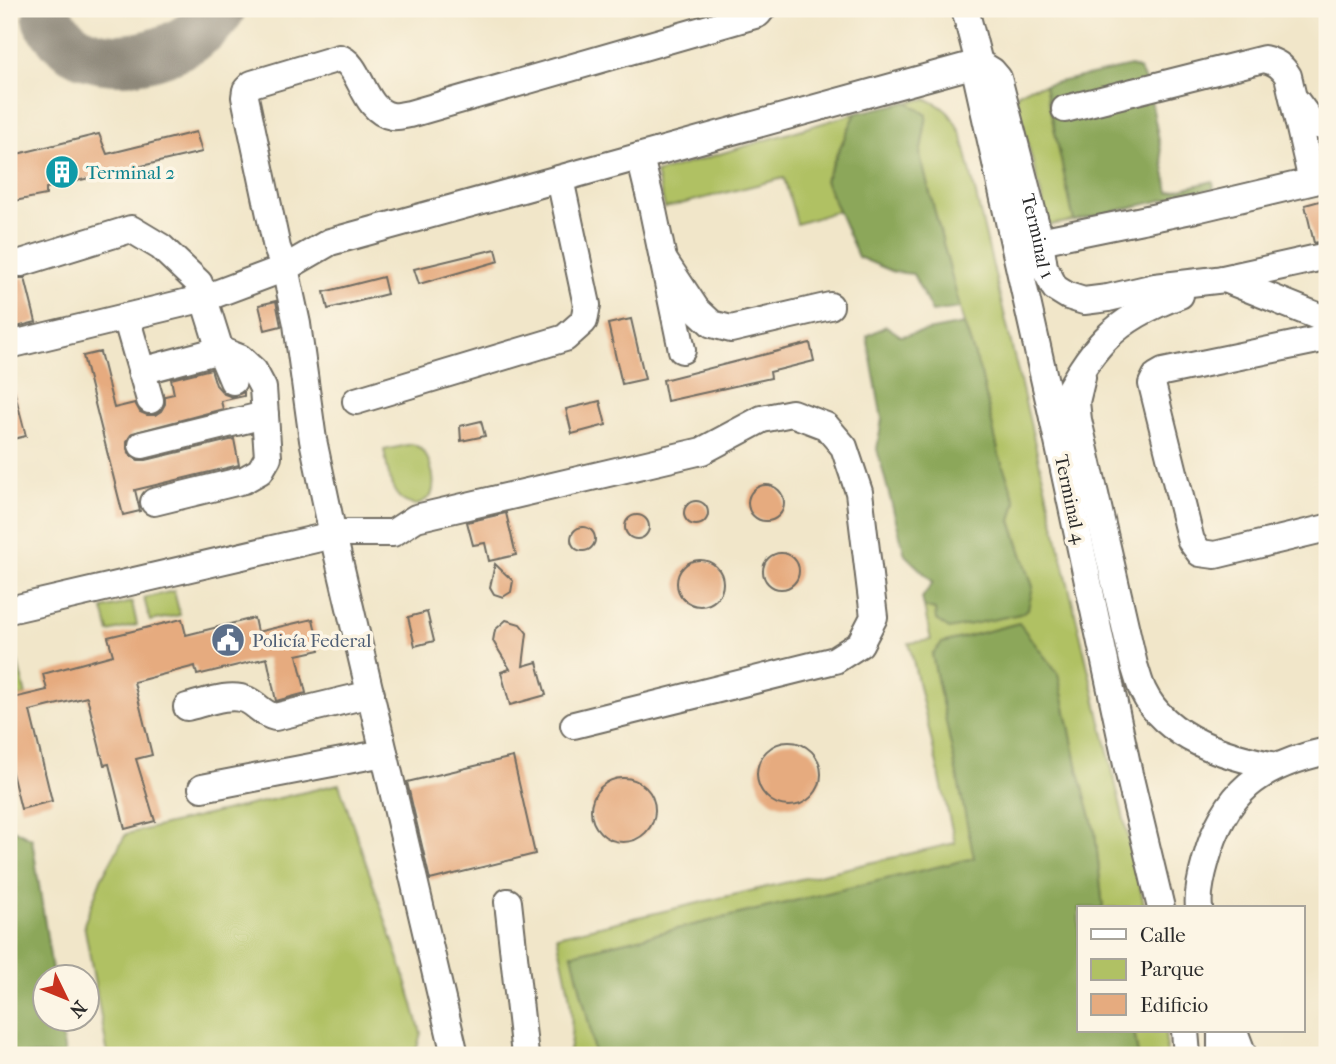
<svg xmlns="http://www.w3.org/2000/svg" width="1336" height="1064" viewBox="0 0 1336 1064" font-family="'IM FELL French Canon',serif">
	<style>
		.green { fill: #b0c164; stroke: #6e7648; stroke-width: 2 }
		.forest { fill: #8ca75a; stroke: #5c6942; stroke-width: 2 }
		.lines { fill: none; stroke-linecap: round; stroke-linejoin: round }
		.taxiway { stroke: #8e887a; stroke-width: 51 }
		.building { fill: #e6ab7f }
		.minor-casing { stroke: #706c62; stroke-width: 30 }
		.path { stroke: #706c62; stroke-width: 3.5; stroke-dasharray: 5 5; stroke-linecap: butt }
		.minor { stroke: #fff; stroke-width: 26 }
		.labels { text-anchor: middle; stroke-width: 7; stroke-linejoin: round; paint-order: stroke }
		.culture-label { font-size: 19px; fill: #0d838f; stroke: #fcf5e5; text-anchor: start }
		.street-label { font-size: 19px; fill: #2b2b2b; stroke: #fcf5e5 }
		.service-label { font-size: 19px; fill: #4e5e75; stroke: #fcf5e5; text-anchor: start }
	</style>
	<rect width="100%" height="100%" fill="#fcf5e5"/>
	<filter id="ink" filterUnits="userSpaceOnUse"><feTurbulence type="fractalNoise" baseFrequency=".0143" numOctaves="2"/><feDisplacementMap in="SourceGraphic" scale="14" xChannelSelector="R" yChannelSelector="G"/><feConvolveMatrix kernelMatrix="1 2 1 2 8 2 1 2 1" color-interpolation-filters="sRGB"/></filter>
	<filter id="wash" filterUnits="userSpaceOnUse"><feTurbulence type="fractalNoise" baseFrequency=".00686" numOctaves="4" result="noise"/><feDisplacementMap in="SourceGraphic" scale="28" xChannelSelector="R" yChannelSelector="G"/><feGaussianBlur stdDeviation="1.57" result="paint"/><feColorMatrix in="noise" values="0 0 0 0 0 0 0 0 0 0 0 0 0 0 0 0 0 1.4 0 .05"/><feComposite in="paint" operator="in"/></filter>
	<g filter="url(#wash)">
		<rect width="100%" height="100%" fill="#f1e6c9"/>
		<g class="green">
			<polygon points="1045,85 1074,221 1049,225 1016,99 1017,94 1028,88"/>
			<path d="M 926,99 C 948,108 952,115 962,136 L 1145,908 L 1103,908 L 1095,832 L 1078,769 L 1058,674 L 932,654 L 975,858 L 572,954 L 590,1028 L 594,1055 L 568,1055 C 578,1016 565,975 557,936 L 955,843 L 909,643 L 931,640 L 924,607 L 935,610 L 1033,587 L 1011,520 L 1016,502 L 999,455 L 981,374 L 964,324 L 920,155 L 927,115 L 907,102 Z"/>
			<polygon points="856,113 825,180 838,211 797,224 784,178 665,208 656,173"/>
			<path d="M 412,444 C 429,449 438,480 431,496 L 418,505 C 389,504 389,473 384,450 Z"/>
			<polygon points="174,591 180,615 150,621 144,598"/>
			<polygon points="132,602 137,625 109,632 103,609"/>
			<polygon points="9,628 26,695 9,699"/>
			<polygon points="339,784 406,980 421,1033 417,1048 408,1055 108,1055 84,924 102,877 126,834"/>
			<polygon points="1134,1031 1165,1031 1167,1055 1138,1055"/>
		</g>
		<g class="forest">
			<polygon points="1131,66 1140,70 1149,89 1169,192 1213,181 1214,188 1074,221 1045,85"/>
			<polygon points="907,102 927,115 920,155 960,308 932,312 913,274 894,272 858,257 825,180 856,113"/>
			<polygon points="964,324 981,374 999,455 1016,502 1011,521 1033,587 1028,609 1020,614 949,629 936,620 935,610 924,607 922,598 933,582 905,555 897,524 877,449 882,419 867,336 886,326 901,336"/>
			<polygon points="1019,623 1058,674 1078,769 1095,832 1103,908 1079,908 1079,1031 1134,1031 1138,1055 594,1055 590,1028 572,954 974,858 932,654 942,643"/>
			<polygon points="9,827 32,839 53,976 46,976 46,1018 59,1019 65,1055 9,1055 9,950 13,948 9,931"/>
		</g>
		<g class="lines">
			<path class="taxiway" d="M 48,20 C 55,31 63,41 74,48 C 118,75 194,51 220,9"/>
		</g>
		<g id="blocks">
			<g class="building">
				<polygon points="196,132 202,152 46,188 46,195 9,202 9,156 99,134 107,154"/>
				<polygon points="1327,199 1327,240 1314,243 1305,205"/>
				<polygon points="496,249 499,261 419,284 414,269"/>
				<polygon points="9,272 17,278 25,278 36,322 9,329"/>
				<polygon points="383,277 387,294 328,309 324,292"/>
				<polygon points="276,301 281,326 265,330 259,305"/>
				<polygon points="631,319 645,379 622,384 608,324"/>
				<polygon points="810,343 814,361 770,372 771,378 667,401 663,380"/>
				<polygon points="100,352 114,408 135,403 140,412 147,415 155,415 161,411 165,404 165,396 174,394 171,379 211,369 216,385 224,394 232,397 244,392 244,396 221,401 223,409 132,433 127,441 127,449 131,456 138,460 146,460 234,439 239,465 135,490 140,511 123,515 83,356"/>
				<polygon points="14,390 26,436 9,440 9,391"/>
				<polygon points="600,401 606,425 572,434 566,409"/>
				<polygon points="481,421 485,436 461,441 460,426"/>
				<circle cx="766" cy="503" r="18"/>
				<circle cx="696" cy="513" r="12"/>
				<polygon points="506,513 516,555 489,561 485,543 473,545 467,522"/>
				<circle cx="637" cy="527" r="12"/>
				<circle cx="583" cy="539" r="12"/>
				<circle cx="781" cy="571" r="18"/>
				<circle cx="700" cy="583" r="23"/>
				<polygon points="495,564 513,581 511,592 503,597 494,594 490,587"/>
				<polygon points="427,612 434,641 415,646 408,617"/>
				<polygon points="254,618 257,632 313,619 320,650 297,655 306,693 276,701 267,658 197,675 195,666 134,682 152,755 136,759 155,821 125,829 109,764 104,765 87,697 30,711 52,801 21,809 9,761 9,699 47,690 43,674 113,655 108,637 182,619 186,635"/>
				<polygon points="506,620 520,624 527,633 523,666 537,662 546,695 510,705 501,672 510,669 493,641 495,630"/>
				<circle cx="789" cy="774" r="32"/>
				<polygon points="513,757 535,854 430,880 407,782"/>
				<circle cx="623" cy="810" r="32"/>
			</g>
		</g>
	</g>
	<g filter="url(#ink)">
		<use href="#blocks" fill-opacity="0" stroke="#706c62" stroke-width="2"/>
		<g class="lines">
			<g class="minor-casing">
				<g id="minor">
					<polyline points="1296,101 1313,124 1327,127"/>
					<path d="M 1065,109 L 1264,59 C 1276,62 1282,66 1288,76 L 1312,181"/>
					<polyline points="640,157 652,206 682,350"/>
					<polyline points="1025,244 1196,209 1327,178"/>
					<polyline points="663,259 696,309 712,324 731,329 830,306"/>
					<polyline points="21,263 131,229 161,247 199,283 220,350 233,381"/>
					<polyline points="1223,279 1327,256"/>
					<polyline points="126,317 150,400"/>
					<polyline points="1327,338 1163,372 1156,376 1152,384 1191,541 1200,553 1215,555 1327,528"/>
					<polyline points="9,345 205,298 285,268 330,242 979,63 965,9"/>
					<polyline points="141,371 220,350 240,358 254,371 263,388 268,457 260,471 244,480 154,502"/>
					<path d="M 1082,377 L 1076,402 L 1078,420 L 1134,665 C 1137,673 1139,683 1143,691 C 1166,739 1228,757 1276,766"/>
					<polyline points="356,401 565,338 584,321 587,305 560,179"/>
					<path id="s1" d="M 1053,418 L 977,78 L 979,63 L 992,71 L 998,78 L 1040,241 L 1044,267 L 1055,288 L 1068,296 L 1084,301 L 1108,298 L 1155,287 L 1225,279 L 1327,320"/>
					<polyline points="142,445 265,415"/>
					<polyline points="9,610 333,535 347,533 393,533 416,518 702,451 762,419 792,413 826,426 844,447 859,492 874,617 860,644 835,660 574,725"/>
					<path d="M 187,707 C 204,703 230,692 247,700 C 258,705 262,714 275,717 L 371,694"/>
					<polyline points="202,788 384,753"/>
					<polyline points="508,902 525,1055"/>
					<path d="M 1161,908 L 1129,774 L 1053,418 C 1091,352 1105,322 1180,295"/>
					<path d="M 1199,908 C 1197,893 1202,874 1206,860 C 1225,791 1259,766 1327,751"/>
					<polyline points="1185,1031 1187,1055"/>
					<polyline points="1221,1031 1221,1055"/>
					<polyline points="1234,1031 1243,1055"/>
					<path d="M 455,1055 L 333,535 L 313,440 L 297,324 L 285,268 L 277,248 L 245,97 L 246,90 L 252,84 L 339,58 C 361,63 362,111 392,116 C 397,117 404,115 410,114 L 758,14 L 762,9"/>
				</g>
			</g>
			<polyline class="path" points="1323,278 1327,297"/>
			<use href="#minor" class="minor"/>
		</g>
	</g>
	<defs>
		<g id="building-disc" transform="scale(1.75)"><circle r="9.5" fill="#0f9aa8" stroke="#fcf5e5"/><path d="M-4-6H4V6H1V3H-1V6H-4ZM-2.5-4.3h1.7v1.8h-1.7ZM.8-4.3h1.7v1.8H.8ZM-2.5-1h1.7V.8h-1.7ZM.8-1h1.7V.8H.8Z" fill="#fff"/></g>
		<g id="civic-disc" transform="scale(1.75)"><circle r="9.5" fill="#5c6f8a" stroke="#fcf5e5"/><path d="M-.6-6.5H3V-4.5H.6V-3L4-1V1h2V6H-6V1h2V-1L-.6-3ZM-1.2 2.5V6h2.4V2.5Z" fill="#fff"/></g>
	</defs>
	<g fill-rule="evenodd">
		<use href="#building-disc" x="62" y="172"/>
		<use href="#civic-disc" x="228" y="640"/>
	</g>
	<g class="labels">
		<g class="culture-label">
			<text x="86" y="179">Terminal 2</text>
		</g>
		<g class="street-label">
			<text dy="7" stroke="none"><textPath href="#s1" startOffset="551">Terminal 1</textPath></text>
			<text transform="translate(1071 499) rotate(78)" y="7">Terminal 4</text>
		</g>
		<g class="service-label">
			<text x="252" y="647">Policía Federal</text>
		</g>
	</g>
	<rect width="1336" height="1064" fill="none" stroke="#fcf5e5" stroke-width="35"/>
	<rect x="1077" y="906" width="228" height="126" fill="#fcf5e5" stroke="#a8a49b" stroke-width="2"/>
	<rect x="1091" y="929" width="35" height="10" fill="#ffffff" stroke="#a8a49b" stroke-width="2"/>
	<text x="1140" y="942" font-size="21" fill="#2b2b2b">Calle</text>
	<rect x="1091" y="959" width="35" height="21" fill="#b0c164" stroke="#a8a49b" stroke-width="2"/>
	<text x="1140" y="976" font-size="21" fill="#2b2b2b">Parque</text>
	<rect x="1091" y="994" width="35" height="21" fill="#e6ab7f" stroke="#a8a49b" stroke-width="2"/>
	<text x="1140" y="1012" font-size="21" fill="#2b2b2b">Edificio</text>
	<g transform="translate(66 998) rotate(133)"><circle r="33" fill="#fcf5e5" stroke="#a8a49b" stroke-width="2"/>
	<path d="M0-5L12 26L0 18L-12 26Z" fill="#c8321e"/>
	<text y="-10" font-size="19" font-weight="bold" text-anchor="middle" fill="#2b2b2b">N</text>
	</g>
</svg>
